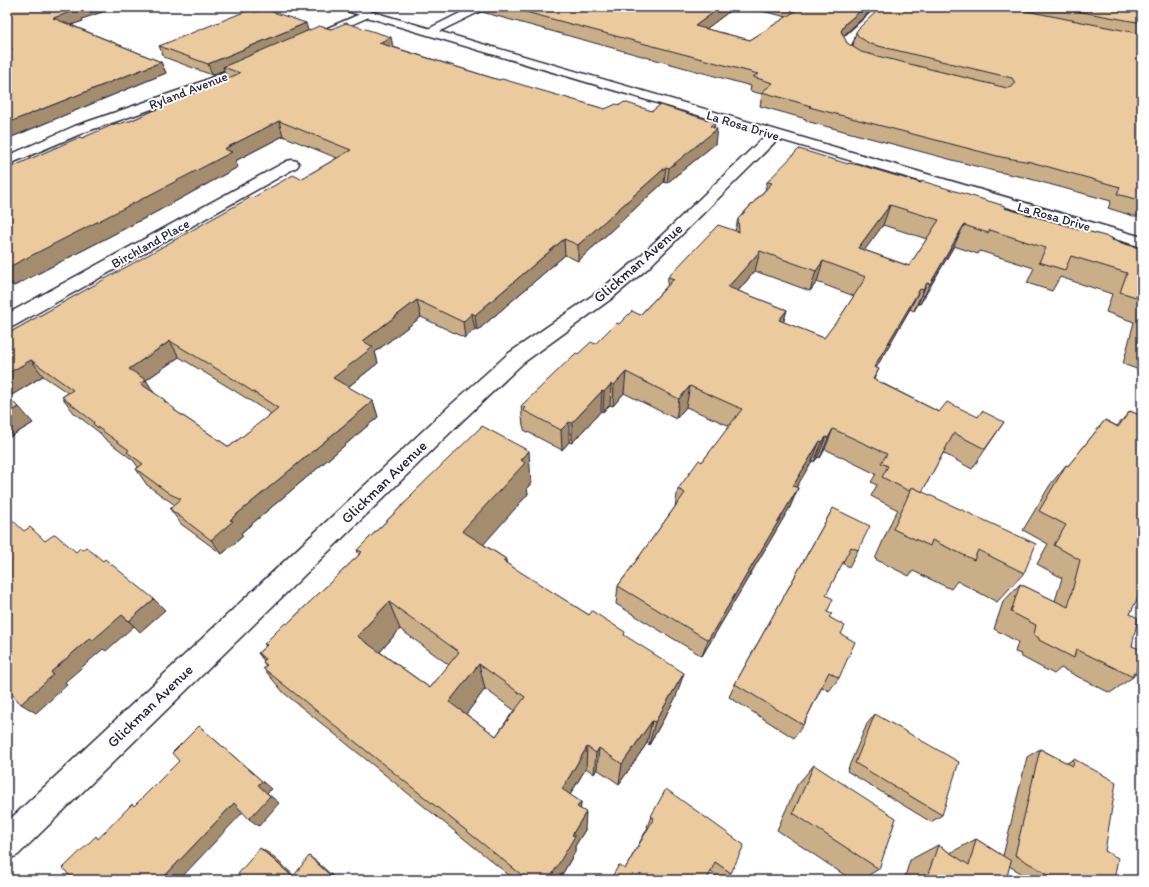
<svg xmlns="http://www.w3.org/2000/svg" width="1149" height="887" viewBox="0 0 1149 887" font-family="Itim,sans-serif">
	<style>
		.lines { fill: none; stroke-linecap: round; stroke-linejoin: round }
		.street-casing { stroke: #22223b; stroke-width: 3 }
		.secondary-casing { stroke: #22223b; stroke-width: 3 }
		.street { fill: #fff; fill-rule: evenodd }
		.secondary { fill: #fff; fill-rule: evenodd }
		.wall { fill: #caae87; stroke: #22223b; fill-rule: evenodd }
		.shaded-wall { fill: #a48d6e; stroke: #22223b }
		.building { fill: #ebca9d; stroke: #22223b; fill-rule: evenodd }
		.labels { text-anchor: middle; stroke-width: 4; stroke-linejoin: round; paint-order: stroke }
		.far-street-label { font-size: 13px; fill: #22223b; stroke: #fff }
		.street-label { font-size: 15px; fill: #22223b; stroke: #fff }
	</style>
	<rect width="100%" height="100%" fill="#fff"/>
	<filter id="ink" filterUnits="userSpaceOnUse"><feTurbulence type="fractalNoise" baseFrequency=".025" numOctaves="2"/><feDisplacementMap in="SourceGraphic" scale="8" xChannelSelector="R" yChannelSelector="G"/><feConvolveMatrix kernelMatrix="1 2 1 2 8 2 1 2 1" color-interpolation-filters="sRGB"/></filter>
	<g filter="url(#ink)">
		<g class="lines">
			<g class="street-casing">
				<g id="street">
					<polygon points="472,7 486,7 485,9 434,34 426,34 424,32 426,30"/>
					<path d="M 877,7 L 888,7 L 853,41 L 851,45 L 853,50 L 870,62 L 868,65 C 856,68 843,55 839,45 L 844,37 Z"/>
					<polygon points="367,11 373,14 371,16 324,37 316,37 314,35 316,33"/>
					<polygon points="253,60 257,61 259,64 257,67 199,93 85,132 7,165 7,156 75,126 189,87"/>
					<polygon points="774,131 779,132 781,135 779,138 647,269 611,299 523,363 460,423 18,855 7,860 7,822 444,411 509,353 599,291 635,261 769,132"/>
					<polygon points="292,160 297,161 299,164 297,167 14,326 7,328 7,314 287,161"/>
				</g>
			</g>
			<g class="secondary-casing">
				<polygon id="secondary" points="339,7 356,7 1142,237 1142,247 340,9"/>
			</g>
			<use href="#street" class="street"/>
			<use href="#secondary" class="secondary"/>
		</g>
		<g class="wall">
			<polygon points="7,7 82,19 83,21 71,25 161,62 166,73 7,139"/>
			<polygon points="481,7 735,7 706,29 750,40 787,17 745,7 875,7 843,36 847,43 854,48 853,45 856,32 881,7 1142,7 1142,211 1141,210 1138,216 1133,216 1108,208 1111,201 1023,177 994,171 806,121 806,119 760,106 762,94 750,91 751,86 482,12"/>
			<path d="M 331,29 L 393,47 L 499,80 L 605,109 L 620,105 L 652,111 L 714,128 L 715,144 L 667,183 L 664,182 L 578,261 L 565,255 L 477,331 L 475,329 L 465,338 L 421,317 L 375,352 L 378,363 L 348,387 L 373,401 L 378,417 L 241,533 L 243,536 L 222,554 L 181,524 L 170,509 L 175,505 L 147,485 L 136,469 L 138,467 L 133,460 L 105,439 L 100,433 L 74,413 L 62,397 L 68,393 L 43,376 L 7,398 L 33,423 L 8,438 L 7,438 L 7,334 L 252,198 L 301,179 L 337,158 L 283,136 L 235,161 L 238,167 L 147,217 L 14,286 L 7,282 L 7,169 L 82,138 L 119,124 L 130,121 L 227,79 L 224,70 L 212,75 L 164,57 L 159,46 L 308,31 ZM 179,357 L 235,391 L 271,414 L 229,447 L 177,412 L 154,393 L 146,380 Z"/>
			<path d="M 848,164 L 1004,208 L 1142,249 L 1142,371 L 1123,364 L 1134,322 L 1106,312 L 1112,294 L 1060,277 L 1052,291 L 1027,283 L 1034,268 L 980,251 L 978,254 L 954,246 L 920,304 L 918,304 L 914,311 L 910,309 L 876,368 L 879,369 L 874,379 L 939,412 L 978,417 L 1004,422 L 972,469 L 943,453 L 922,492 L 1024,573 L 997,602 L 957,581 L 951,589 L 913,571 L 909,576 L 875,559 L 893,518 L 898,510 L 871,496 L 877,485 L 871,482 L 876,474 L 825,449 L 820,458 L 818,457 L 814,462 L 812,461 L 796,487 L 798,488 L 790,507 L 702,656 L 616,604 L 618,586 L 675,507 L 678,489 L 702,462 L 730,426 L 686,407 L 676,419 L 624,393 L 613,406 L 610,405 L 603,412 L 601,411 L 572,443 L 569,442 L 562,450 L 524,430 L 524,427 L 523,426 L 521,406 L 578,354 L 595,344 L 619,324 L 640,315 L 667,286 L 668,277 L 735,231 L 738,219 L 765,190 L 767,182 ZM 883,225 L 927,239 L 909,266 L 864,250 ZM 755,271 L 810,291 L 817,282 L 854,296 L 837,322 L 824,338 L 783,322 L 787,310 L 738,291 Z"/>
			<polygon points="1130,411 1141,416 1130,614 1132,646 1136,674 1133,676 1133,677 1110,693 1061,668 1054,674 1020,656 1021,654 1015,652 1018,642 994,629 1003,602 1020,584 1055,601 1062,578 1037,564 1048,544 1023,530 1050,485 1066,465 1068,466 1105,420 1117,426"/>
			<path d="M 531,483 L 527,488 L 528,494 L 483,544 L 506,559 L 506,564 L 589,615 L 625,636 L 676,697 L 649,745 L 647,743 L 619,784 L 597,769 L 594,774 L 586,768 L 570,795 L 581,802 L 580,809 L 585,830 L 575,846 L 575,852 L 559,880 L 515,880 L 284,693 L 263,668 L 266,666 L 263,662 L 264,661 L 258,653 L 266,646 L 264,644 L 287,624 L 359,555 L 357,550 L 411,497 L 411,495 ZM 400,629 L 449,665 L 430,688 L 380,652 ZM 485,689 L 514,710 L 496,736 L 466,714 Z"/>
			<polygon points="833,508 858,550 849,567 842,563 826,595 827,612 830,618 841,634 839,678 829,691 822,687 803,725 794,738 729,697 735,684"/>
			<polygon points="875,714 942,815 931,822 847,771 867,724"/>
			<polygon points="1040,749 1067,763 1074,759 1105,851 1114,880 1033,880 1009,866 1006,880 904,880 910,860 938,845 950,853 976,839 1003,856 1027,757"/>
			<polygon points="814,765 879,869 860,880 852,880 777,830 797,785"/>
			<polygon points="651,816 731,873 725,880 722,880 711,872 625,869 648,827 647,827"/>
		</g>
		<g class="shaded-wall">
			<polygon points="80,7 117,7 82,19 83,21 59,29 53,18"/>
			<polygon points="721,7 735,7 693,39 695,26"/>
			<polygon points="865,7 875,7 843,36 841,31 846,23"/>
			<polygon points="306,23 309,34 223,67 224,70 212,75 208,64"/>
			<polygon points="391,37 394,51 379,43"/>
			<polygon points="161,62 166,73 7,139 7,123"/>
			<polygon points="279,121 283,136 235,161 238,167 147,217 14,286 7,277 7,268 224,149"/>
			<polygon points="715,122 714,131 717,129 715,144 667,183 669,168 710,126"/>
			<polygon points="666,167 664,182 578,261 578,245"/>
			<polygon points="890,205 883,225 851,269 858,248"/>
			<polygon points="964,225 954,246 920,304 930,284"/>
			<polygon points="564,239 565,255 477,331 475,315"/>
			<polygon points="760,251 755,271 724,307 728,287"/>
			<polygon points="823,261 817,282 810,291 816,271"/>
			<polygon points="927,283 918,304 914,311 923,290"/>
			<polygon points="920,289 910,309 865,387 874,367"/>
			<polygon points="417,300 421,317 375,352 378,363 339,394 333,378 363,341"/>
			<polygon points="787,310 781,331 779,320"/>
			<polygon points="472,313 475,329 465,338 463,322"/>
			<polygon points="170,341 179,357 146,380 156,396 141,384 129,369"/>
			<polygon points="31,360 43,376 7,398 7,374"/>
			<polygon points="626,372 624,393 613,406 614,385"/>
			<polygon points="611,384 610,405 603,412 604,392"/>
			<polygon points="690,386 686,407 676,419 679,399"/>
			<polygon points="602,391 601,411 572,443 572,423"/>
			<polygon points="373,401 378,417 241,533 243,536 222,554 211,540 230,520"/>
			<polygon points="19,407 33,423 8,438 7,437 7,414"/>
			<polygon points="569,422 569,442 562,450 561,430"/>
			<polygon points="833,429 825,449 820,458 828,438"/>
			<polygon points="826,437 818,457 814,462 822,442"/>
			<polygon points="820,441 812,461 786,505 793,486"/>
			<polygon points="529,451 531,483 527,488 528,494 469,561 462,531"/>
			<polygon points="798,488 790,507 702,656 708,640"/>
			<polygon points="506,559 510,588 503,561"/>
			<polygon points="154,599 165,610 140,632 129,621"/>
			<polygon points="389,602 400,629 371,662 357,636"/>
			<polygon points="122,615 134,626 106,651 103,649 65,682 67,685 36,713 21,704 51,672 90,638"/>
			<polygon points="479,664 485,689 458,725 449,702"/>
			<polygon points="684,673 676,697 649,745 655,722"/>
			<polygon points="652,721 647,743 619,784 622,764"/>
			<polygon points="199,726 271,789 267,793 279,803 259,826 249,819"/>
			<polygon points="587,747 586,768 562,808 562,789"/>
			<polygon points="599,748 597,769 594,774 596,753"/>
			<polygon points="581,802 580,820 577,807"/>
			<polygon points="234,803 244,811 179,880 161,880"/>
			<polygon points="586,812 585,830 575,846 575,852 559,880 549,880 572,835"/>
			<polygon points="260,848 270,854 299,880 293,877"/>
			<polygon points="309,856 317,862 337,880 327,880"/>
		</g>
		<g class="building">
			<polygon points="7,7 80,7 74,9 77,10 53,18 161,62 7,123 7,53 9,53 12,49 9,44 7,44"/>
			<polygon points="507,7 721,7 695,26 750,40 802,7 801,7 865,7 846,23 841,31 847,43 861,52 1007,88 1012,87 1015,83 1012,78 870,44 858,36 856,32 858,29 881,7 1006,7 1142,34 1142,201 1117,194 1120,187 1031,162 1001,157 809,107 811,106 762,92 773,83 753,77 758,74"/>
			<polygon points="1055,7 1142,7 1142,23"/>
			<polygon points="264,9 306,23 208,64 159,46 249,10 255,12"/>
			<path d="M 346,23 L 391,37 L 379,43 L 499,80 L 502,79 L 605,109 L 616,104 L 620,105 L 624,102 L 652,111 L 660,105 L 715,122 L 710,126 L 717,129 L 669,168 L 666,167 L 578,245 L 564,239 L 475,315 L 472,313 L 463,322 L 417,300 L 363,341 L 373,347 L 333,378 L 373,401 L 230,520 L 233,521 L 211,540 L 170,509 L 181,499 L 170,494 L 136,469 L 143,464 L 127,452 L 129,450 L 93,424 L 94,422 L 62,397 L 73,390 L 31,360 L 7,374 L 7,334 L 251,197 L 252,198 L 293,175 L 301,179 L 351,150 L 279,121 L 224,149 L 232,152 L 138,201 L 7,268 L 7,169 L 80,137 L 82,138 L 117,123 L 119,124 L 128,121 L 130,121 L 240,73 L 223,67 L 319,26 L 331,29 ZM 170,341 L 227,375 L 278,408 L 229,447 L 174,410 L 175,409 L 164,401 L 165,400 L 141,384 L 146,380 L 129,369 Z"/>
			<path d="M 799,149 L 848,164 L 849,163 L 863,166 L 921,183 L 922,181 L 1005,206 L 1004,208 L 1112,238 L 1112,240 L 1142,249 L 1142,299 L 1120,292 L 1127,273 L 1071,256 L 1065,270 L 1039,262 L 1046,248 L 990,230 L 988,233 L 964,225 L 930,284 L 927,283 L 923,290 L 920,289 L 874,367 L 879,369 L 873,379 L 939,412 L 947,402 L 978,417 L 982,411 L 1004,422 L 985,449 L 954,433 L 922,492 L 912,487 L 909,491 L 882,477 L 888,466 L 881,463 L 887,454 L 833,429 L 828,438 L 826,437 L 822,442 L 820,441 L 793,486 L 798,488 L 708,640 L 618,586 L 685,493 L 678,489 L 699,460 L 702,462 L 742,409 L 690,386 L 679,399 L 626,372 L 614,385 L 611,384 L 604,392 L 602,391 L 572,423 L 569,422 L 561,430 L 523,410 L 525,408 L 521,406 L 576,353 L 578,354 L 591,342 L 595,344 L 616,323 L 619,324 L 632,311 L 640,315 L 674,279 L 668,277 L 718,225 L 739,232 L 738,219 L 772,183 L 767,182 ZM 890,205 L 939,220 L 909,266 L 858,248 ZM 760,251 L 816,271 L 823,261 L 866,277 L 837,322 L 836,322 L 824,338 L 779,320 L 787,310 L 728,287 Z"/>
			<polygon points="1142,335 1142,345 1140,344"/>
			<polygon points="7,398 19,407 7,414"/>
			<polygon points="1130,411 1141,416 1142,416 1142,589 1130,614 1138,618 1132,646 1139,649 1136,674 1133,673 1133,677 1076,649 1074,658 1039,640 1039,638 1034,635 1036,625 1011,612 1020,584 1068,607 1080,560 1054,545 1066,525 1039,511 1066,465 1068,466 1105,420 1118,427"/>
			<path d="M 482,426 L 529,451 L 521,460 L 525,463 L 462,531 L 506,559 L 503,561 L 589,615 L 592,611 L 625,632 L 624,635 L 684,673 L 655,722 L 652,721 L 622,764 L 599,748 L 596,753 L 587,747 L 562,789 L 581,802 L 577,807 L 586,812 L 572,835 L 575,836 L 549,880 L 528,880 L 263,668 L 267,665 L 263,662 L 265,659 L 258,653 L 267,645 L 264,644 L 285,623 L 287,624 L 362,552 L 357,550 L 412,496 L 411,495 ZM 389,602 L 459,652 L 430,688 L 357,636 ZM 479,664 L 525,697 L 496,736 L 449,702 Z"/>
			<polygon points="912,487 1036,544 1024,573 978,550 974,560 932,540 930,546 893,529"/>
			<polygon points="833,508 870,526 858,550 851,547 826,595 833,599 827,612 832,614 829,617 845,626 841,634 855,642 839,678 829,672 803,725 735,684"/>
			<polygon points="7,515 24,531 30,527 45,541 55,534 76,552 80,548 82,550 86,547 103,561 105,559 154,599 129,621 122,615 93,640 90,638 51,672 53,675 21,704 7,689 7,624 9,622 7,620"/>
			<polygon points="875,714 959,762 942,815 855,763"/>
			<polygon points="199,726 262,781 258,785 270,796 249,819 234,803 161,880 73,880 63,868 96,836 98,839 132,804 134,806 179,761 172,753"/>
			<polygon points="1040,749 1073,766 1074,759 1116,782 1105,851 1118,858 1114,880 1057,880 1015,855"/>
			<polygon points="814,765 896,818 879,869 793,813"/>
			<polygon points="666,789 744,845 731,873 715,862 707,880 610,880 619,865 625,869 654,818 651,816"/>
			<polygon points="976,839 1011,861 1006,880 926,880 938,845 969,865"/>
			<polygon points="260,848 293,877 309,856 330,875 327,880 233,880"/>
		</g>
	</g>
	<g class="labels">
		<g class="far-street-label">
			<text transform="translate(188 90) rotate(-21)" y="5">Ryland Avenue</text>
			<text transform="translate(743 125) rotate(17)" y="5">La Rosa Drive</text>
			<text transform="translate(1054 216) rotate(16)" y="5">La Rosa Drive</text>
			<text transform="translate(150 243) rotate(-29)" y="5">Birchland Place</text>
		</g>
		<g class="street-label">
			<text transform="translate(638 263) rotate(-41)" y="5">Glickman Avenue</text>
			<text transform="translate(384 482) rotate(-44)" y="5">Glickman Avenue</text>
			<text transform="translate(150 706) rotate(-44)" y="5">Glickman Avenue</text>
		</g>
	</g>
	<rect width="1149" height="887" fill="none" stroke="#fff" stroke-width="24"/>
	<rect x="12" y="12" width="1125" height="863" fill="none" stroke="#22223b" stroke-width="1.5" filter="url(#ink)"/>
</svg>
